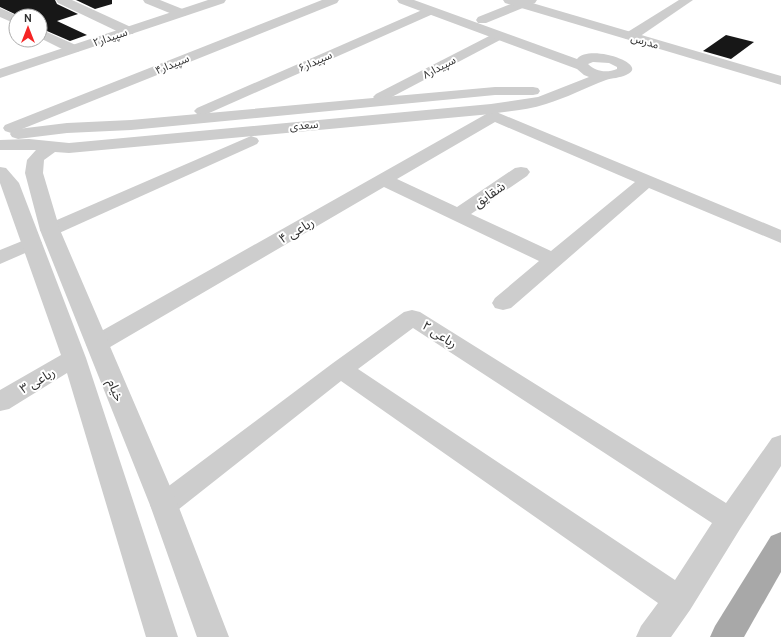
<svg xmlns="http://www.w3.org/2000/svg" width="781" height="637" viewBox="0 0 781 637" font-family="Cabin,'Noto Sans Arabic',sans-serif">
	<style>
		.building { fill: #171717 }
		.lines { fill: none; stroke-linecap: round; stroke-linejoin: round }
		.minor { fill: #cdcdcd; fill-rule: evenodd }
		.tertiary { fill: #cdcdcd; fill-rule: evenodd }
		.primary { fill: #a8a8a8; fill-rule: evenodd }
		.labels { text-anchor: middle; stroke-width: 4; stroke-linejoin: round; paint-order: stroke }
		.far-street-label { font-size: 11px; fill: #303030; stroke: #fff }
		.street-label { font-size: 13px; fill: #303030; stroke: #fff }
	</style>
	<rect width="100%" height="100%" fill="#fff"/>
	<g class="building">
		<polygon points="0,0 55,0 57,4 78,14 57,21 87,35 70,41 40,28 40,16 19,16 0,7"/>
		<polygon points="76,0 112,0 112,4 95,9"/>
		<polygon points="726,35 754,42 731,59 703,51"/>
	</g>
	<g class="lines">
		<g class="minor">
			<polygon points="56,0 72,0 133,28 134,31 133,34 123,34 58,3"/>
			<polygon points="143,0 160,0 185,10 187,13 185,16 177,16 145,3"/>
			<polygon points="322,0 339,0 337,3 17,131 11,133 5,131 3,128 5,125"/>
			<polygon points="521,0 537,0 535,3 486,23 478,23 476,20 478,17"/>
			<polygon points="679,0 693,0 636,39 626,39 624,36 626,33"/>
			<polygon points="429,7 433,8 435,11 433,14 207,114 202,116 197,114 194,111 197,108"/>
			<polygon points="0,8 18,16 16,16 16,24 0,17"/>
			<polygon points="40,29 78,46 80,49 78,52 68,52 40,38"/>
			<polygon points="497,32 502,33 504,36 502,39 386,100 381,102 376,100 373,97 376,94"/>
			<path d="M 494,111 L 781,230 L 781,243 L 649,188 L 511,308 L 503,310 L 495,308 L 492,303 L 495,298 L 539,261 L 384,187 L 105,350 L 97,352 L 89,350 L 86,344 L 89,338 L 488,113 ZM 495,122 L 635,182 L 551,251 L 471,214 L 527,176 L 530,172 L 527,168 L 521,167 L 515,168 L 457,207 L 397,179 Z"/>
			<polygon points="251,136 257,138 259,141 257,144 57,234 50,236 43,234 40,230 43,226"/>
			<polygon points="32,237 39,239 42,243 39,247 0,264 0,250"/>
			<path d="M 412,310 L 420,312 L 726,503 L 772,438 L 781,435 L 781,466 L 740,529 L 690,610 L 671,637 L 636,637 L 641,626 L 658,603 L 341,381 L 174,513 L 164,517 L 154,513 L 150,505 L 154,497 L 333,363 L 404,312 ZM 413,328 L 712,523 L 675,580 L 358,369 Z"/>
		</g>
		<g class="tertiary">
			<polygon points="208,0 226,0 224,3 0,78 0,69"/>
			<path d="M 397,0 L 414,0 L 577,59 C 590,43 652,65 626,75 C 620,78 612,78 606,80 C 585,88 566,98 546,104 C 528,110 509,111 491,114 L 69,153 L 55,152 L 44,160 L 43,173 L 60,230 L 178,505 L 229,637 L 197,637 L 150,505 L 40,230 L 25,173 L 27,160 L 36,150 L 0,150 L 0,140 L 29,139 L 69,143 L 491,104 L 538,97 L 589,77 L 584,75 L 577,69 L 399,3 ZM 593,62 L 609,63 L 617,67 L 617,69 C 607,73 596,72 588,64 Z"/>
			<polygon points="503,0 522,0 781,76 781,85 505,3"/>
			<polygon points="495,87 533,87 538,88 540,91 538,94 533,95 495,95 131,130 67,133 18,139 12,137 10,134 12,131 18,129 67,123 131,120"/>
			<polygon points="0,167 6,168 19,183 86,358 178,637 146,637 67,373 9,409 0,411 0,390 61,355 0,183"/>
		</g>
		<polygon class="primary" points="781,532 781,572 744,637 710,637 715,626 771,536"/>
	</g>
	<g class="labels">
		<g class="far-street-label">
			<text transform="translate(110 37) rotate(-19)" y="4">سپیدار۲</text>
			<text transform="translate(645 41) rotate(17)" y="4">مدرس</text>
			<text transform="translate(315 61) rotate(-24)" y="4">سپیدار۶</text>
			<text transform="translate(172 64) rotate(-22)" y="4">سپیدار۴</text>
			<text transform="translate(439 67) rotate(-28)" y="4">سپیدار۸</text>
			<text transform="translate(304 125) rotate(-5)" y="4">سعدی</text>
		</g>
		<g class="street-label">
			<text transform="translate(489 194) rotate(-34)" y="5">شقایق</text>
			<text transform="translate(296 230) rotate(-30)" y="5">رباعی ۴</text>
			<text transform="translate(440 334) rotate(33)" y="5">رباعی ۲</text>
			<text transform="translate(37 380) rotate(-30)" y="5">رباعی ۳</text>
			<text transform="translate(116 390) rotate(68)" y="5">خیام</text>
		</g>
	</g>
	<g transform="translate(28 28)"><circle r="19" fill="#ffffff" stroke="#acacac"/>
	<path d="M0-3L7 15L0 10L-7 15Z" fill="#f52525"/>
	<text y="-6" font-size="11" font-weight="bold" text-anchor="middle" fill="#303030">N</text>
	</g>
</svg>
